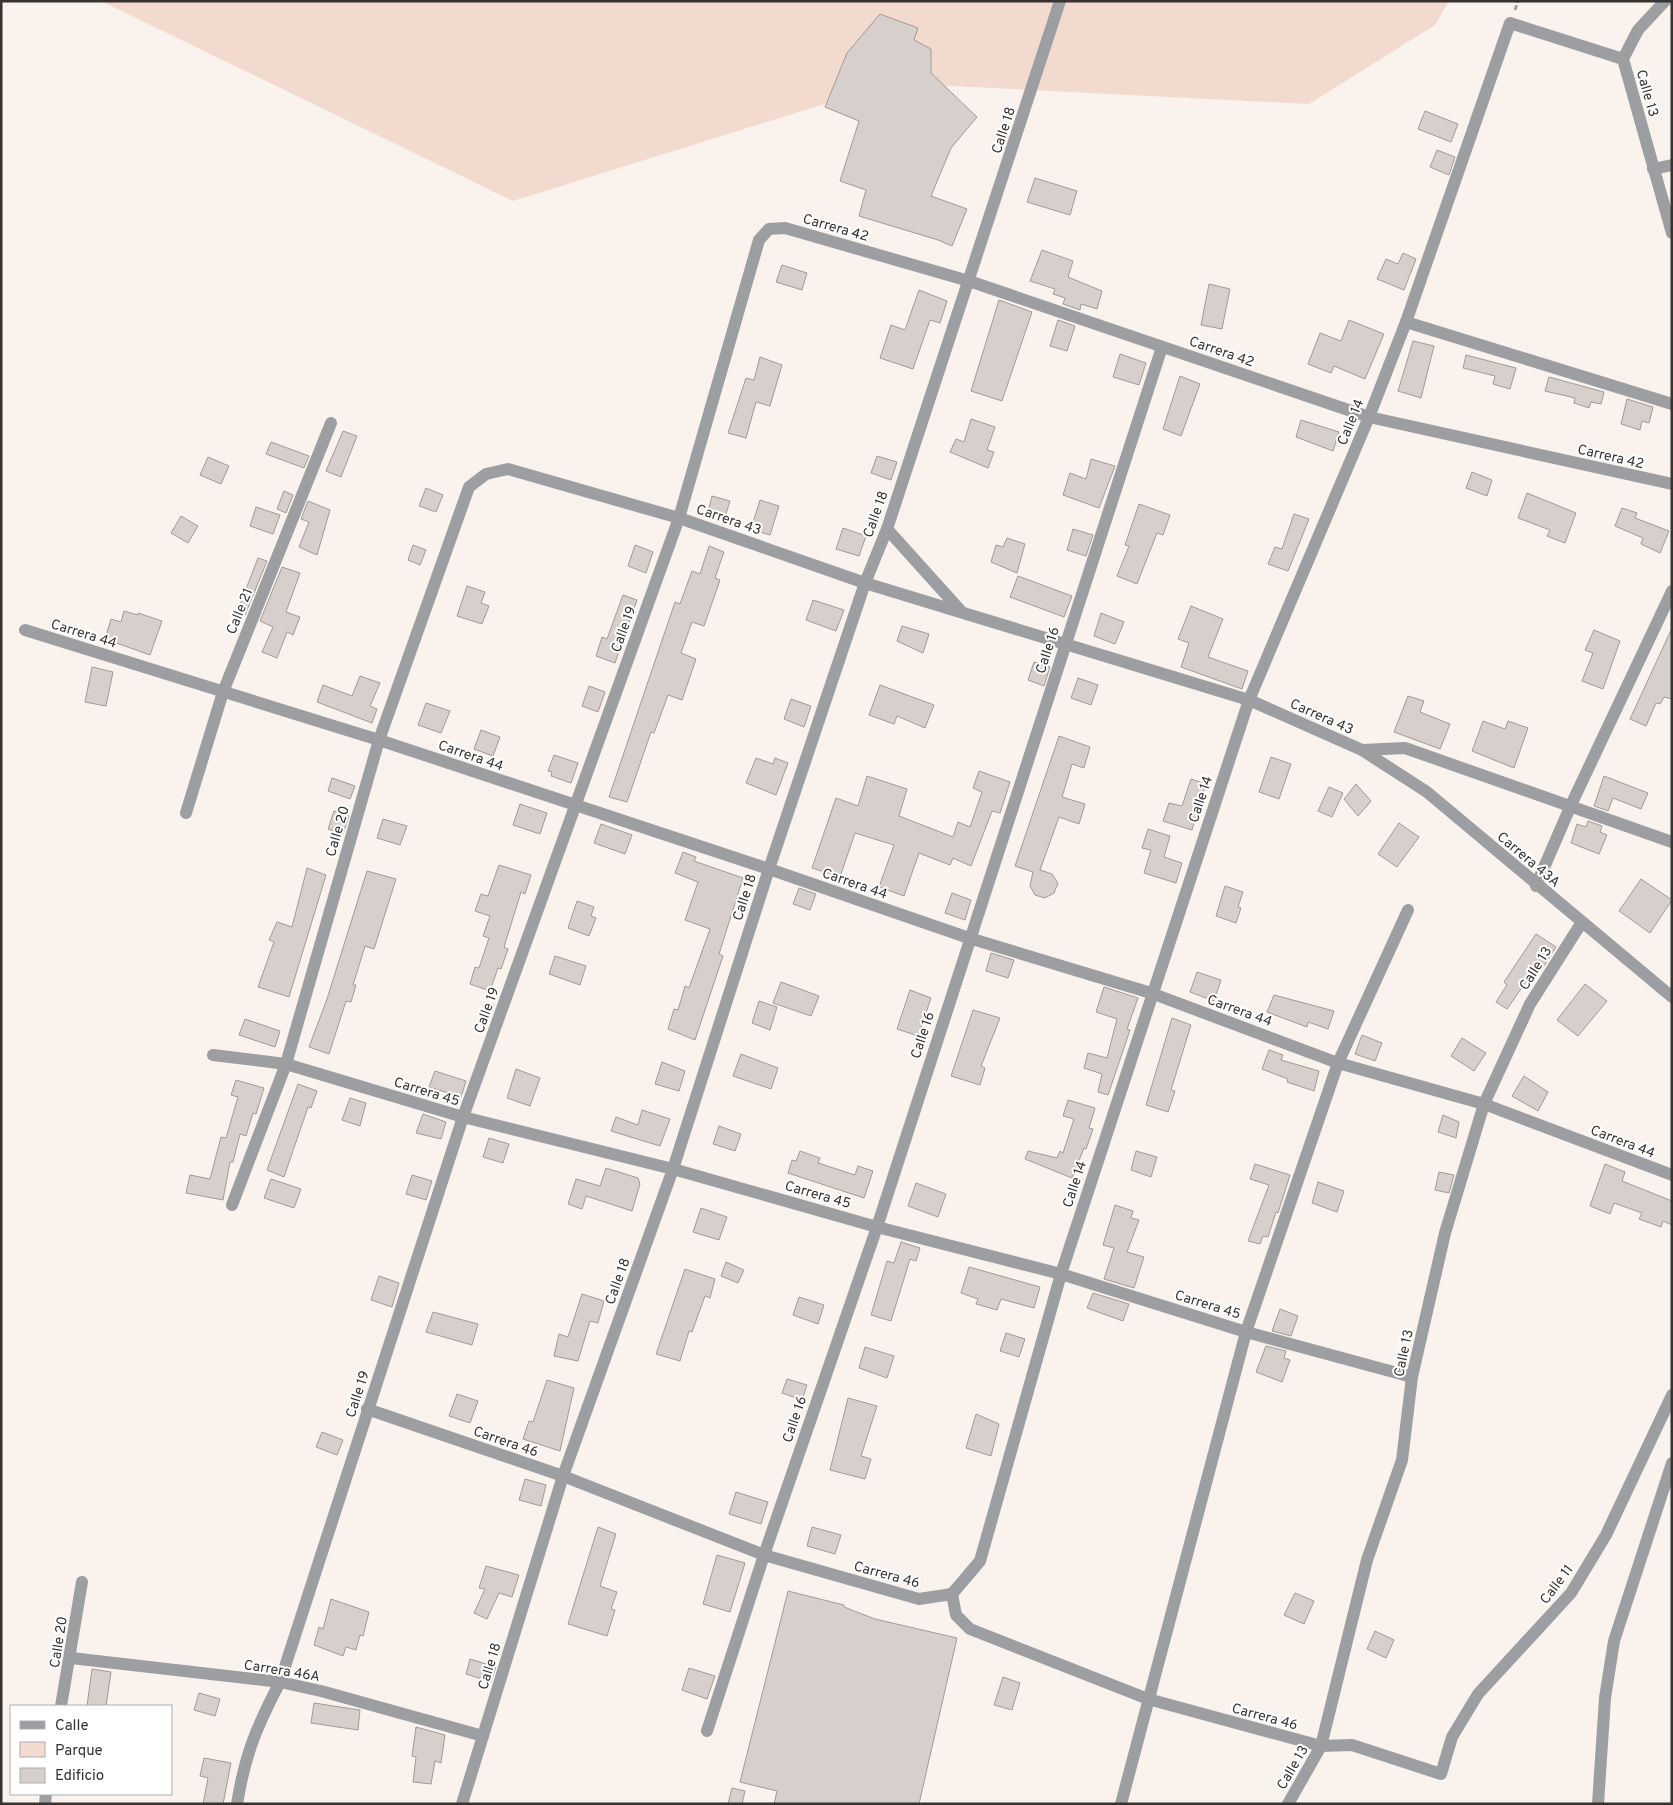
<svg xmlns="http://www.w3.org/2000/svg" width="1673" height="1805" viewBox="0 0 1673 1805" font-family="Overpass,sans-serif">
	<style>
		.green { fill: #f2dbce }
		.building { fill: #d7cfcb; stroke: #a29a96 }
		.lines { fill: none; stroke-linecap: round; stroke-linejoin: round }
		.path { stroke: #a9a39f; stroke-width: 3; stroke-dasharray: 5 2.5; stroke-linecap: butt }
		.street { stroke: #9d9ea2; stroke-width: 12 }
		.labels { text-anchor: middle; stroke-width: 4; stroke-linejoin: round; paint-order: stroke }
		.street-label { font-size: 14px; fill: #363331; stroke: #fff }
	</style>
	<rect width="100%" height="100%" fill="#faf2ed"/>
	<polygon class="green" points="101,1 1449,1 1435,25 1309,104 892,83 513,201"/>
	<g class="building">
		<polygon points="880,14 918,28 914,40 931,49 931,73 977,117 951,148 931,196 967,209 952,246 938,240 859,216 866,190 840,181 859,121 825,107 847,53"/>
		<polygon points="1425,111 1458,124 1451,142 1418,129"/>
		<polygon points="1437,150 1455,157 1449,175 1430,167"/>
		<polygon points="1035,178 1077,191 1070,215 1027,202"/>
		<polygon points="1042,250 1073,261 1068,277 1102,291 1097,309 1081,304 1080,310 1063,304 1065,298 1053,294 1055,289 1030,281"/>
		<polygon points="1403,253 1416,259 1404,290 1377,279 1386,259 1398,264"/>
		<polygon points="782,265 807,273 802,290 776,282"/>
		<polygon points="1209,284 1230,289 1222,329 1201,325"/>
		<polygon points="919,290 947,301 940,323 930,320 913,369 880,358 891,325 905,330"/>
		<polygon points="999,300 1032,312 1002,401 971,391"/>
		<polygon points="1058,320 1075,326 1067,351 1050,346"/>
		<polygon points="1349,320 1384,334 1365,379 1334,366 1331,373 1308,364 1320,333 1341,341"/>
		<polygon points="1413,341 1434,346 1421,398 1398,391"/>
		<polygon points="1120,354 1146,363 1139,385 1113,377"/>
		<polygon points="1466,355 1516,368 1510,389 1493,384 1495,376 1463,368"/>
		<polygon points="760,357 782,365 770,406 756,402 746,438 728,433 746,378 754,380"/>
		<polygon points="1180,376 1200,384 1181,436 1163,429"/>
		<polygon points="1549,377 1604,392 1601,404 1591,402 1589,408 1574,403 1575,398 1545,391"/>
		<polygon points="1627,399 1653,407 1649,423 1642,421 1640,430 1621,424"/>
		<polygon points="971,419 995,427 987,450 994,452 988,468 950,452 956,439 964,442"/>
		<polygon points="1301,420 1339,432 1333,451 1296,437"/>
		<polygon points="343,431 357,436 341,477 326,471"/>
		<polygon points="271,442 309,456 304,468 266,454"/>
		<polygon points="877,456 897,462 891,480 871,473"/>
		<polygon points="208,457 229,466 221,484 200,475"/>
		<polygon points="1091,459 1115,466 1099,508 1063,495 1070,473 1086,479"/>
		<polygon points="1472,472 1492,480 1487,496 1466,488"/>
		<polygon points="426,488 443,495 436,512 419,506"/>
		<polygon points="284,491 293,495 286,513 277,509"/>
		<polygon points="1527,493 1576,513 1565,543 1547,536 1550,530 1518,518"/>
		<polygon points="712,496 730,501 725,517 708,512"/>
		<polygon points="760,500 779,506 770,535 751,529"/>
		<polygon points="308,501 330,510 317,555 299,547 309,522 301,519"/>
		<polygon points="1139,504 1170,515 1163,535 1157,533 1137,584 1117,576 1129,546 1125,545"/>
		<polygon points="256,507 280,515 273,534 250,526"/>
		<polygon points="1622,508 1637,513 1635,518 1669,531 1660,553 1641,544 1643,538 1615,526"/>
		<polygon points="1294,514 1309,519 1288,571 1268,564 1275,547 1282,549"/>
		<polygon points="181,516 198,526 188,543 171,533"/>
		<polygon points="843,528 866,536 859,556 836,549"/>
		<polygon points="1073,529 1093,535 1086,556 1067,550"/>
		<polygon points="1007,538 1025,544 1017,573 991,562 996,545 1003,547"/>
		<polygon points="413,545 426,550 420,565 408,560"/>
		<polygon points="635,545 653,552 646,573 628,566"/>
		<polygon points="709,546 724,552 715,578 720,580 704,626 692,622 681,653 696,659 682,700 668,695 654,733 651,732 627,802 609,797 675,602 680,604 692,571 700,574"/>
		<polygon points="258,558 267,561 245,615 237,612"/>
		<polygon points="282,567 300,573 286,612 300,617 293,635 287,632 277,658 262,652 273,627 260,621"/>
		<polygon points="1018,576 1072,596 1064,617 1010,597"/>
		<polygon points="467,586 485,592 481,603 489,606 482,624 457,616"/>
		<polygon points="623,595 637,600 615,663 596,656 602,637 607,639"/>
		<polygon points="813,600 844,610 836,631 806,620"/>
		<polygon points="1191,606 1223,619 1208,657 1248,671 1242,689 1181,667 1189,643 1178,639"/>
		<polygon points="124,611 138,615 138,613 162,621 150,655 105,639 111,619 121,622"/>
		<polygon points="1101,613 1124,622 1115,644 1094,636"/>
		<polygon points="902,626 929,634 923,653 897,641"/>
		<polygon points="1672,628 1672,699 1664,697 1660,704 1656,703 1646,726 1630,719"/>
		<polygon points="1594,630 1620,641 1603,689 1582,681 1593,653 1585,650"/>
		<polygon points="1034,662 1050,667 1044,686 1028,680"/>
		<polygon points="92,667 113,672 106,706 85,702"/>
		<polygon points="360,676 380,683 370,706 377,709 372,723 317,702 323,685 352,696"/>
		<polygon points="1078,678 1098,685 1091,705 1071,698"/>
		<polygon points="880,685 934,705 925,728 897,716 894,724 869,715"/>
		<polygon points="589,686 605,692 598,712 582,706"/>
		<polygon points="1408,696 1424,701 1420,712 1450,724 1440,749 1394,732"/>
		<polygon points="791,699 811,706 804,727 784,719"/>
		<polygon points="426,703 450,711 441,733 418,725"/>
		<polygon points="1483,721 1505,729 1508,721 1528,728 1514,768 1472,751"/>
		<polygon points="481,730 500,737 493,756 474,749"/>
		<polygon points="1059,736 1090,747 1084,768 1072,764 1062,797 1085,804 1079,824 1059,817 1040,870 1052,874 1058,883 1054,893 1045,898 1035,895 1030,886 1033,872 1015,866"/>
		<polygon points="554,755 578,763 571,783 551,776 552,772 548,771"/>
		<polygon points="1271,757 1291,764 1279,799 1259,792"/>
		<polygon points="756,758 773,764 775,758 788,763 776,795 746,783"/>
		<polygon points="979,771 1010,782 1000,813 992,811 971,866 953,858 950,865 919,853 904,896 879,887 894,845 855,833 840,877 812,868 836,798 858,806 867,776 907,789 899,816 953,837 958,822 970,827 982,792 973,788"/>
		<polygon points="1604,776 1648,793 1641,809 1613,798 1608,811 1594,806"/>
		<polygon points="332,778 355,786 350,799 328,791"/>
		<polygon points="1191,779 1206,784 1192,830 1163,821 1169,803 1182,806"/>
		<polygon points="1356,784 1371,801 1358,816 1344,799"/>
		<polygon points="1329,787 1343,793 1332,817 1318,811"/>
		<polygon points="520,804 547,813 540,834 513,825"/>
		<polygon points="334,811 349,816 343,834 328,829"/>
		<polygon points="383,819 407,826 400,845 377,838"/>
		<polygon points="1588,821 1602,826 1600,832 1607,835 1599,854 1571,843 1577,824 1586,827"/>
		<polygon points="1399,823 1419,837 1397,867 1378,854"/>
		<polygon points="601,824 632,835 625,854 594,843"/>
		<polygon points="1148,829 1170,836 1164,857 1182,863 1176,883 1144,873 1151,850 1142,848"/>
		<polygon points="683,852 696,857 694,861 743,878 719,954 723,956 695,1040 668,1029 674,1009 678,1010 685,986 689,988 710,929 685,920 698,882 675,873"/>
		<polygon points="499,865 531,875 525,894 521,892 504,947 508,949 501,969 498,968 490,991 470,984 475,967 479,968 489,938 483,936 490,916 475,911 481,894 488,896"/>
		<polygon points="307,868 326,875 289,997 258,987 274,942 269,940 277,922 292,927"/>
		<polygon points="367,871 396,879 374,949 365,946 353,985 356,985 351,1002 346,1001 329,1054 309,1047 327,999"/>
		<polygon points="1641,879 1672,900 1650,933 1619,911"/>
		<polygon points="1225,886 1243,892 1238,907 1241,908 1236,923 1216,916"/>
		<polygon points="799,888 816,894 810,910 793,904"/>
		<polygon points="952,893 971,900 965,920 945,913"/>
		<polygon points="577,901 594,907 591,916 596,918 589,936 568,928"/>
		<polygon points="1536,934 1556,947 1542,969 1537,966 1507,1009 1496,1002 1507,985 1504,982"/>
		<polygon points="991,953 1014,960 1008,978 986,971"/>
		<polygon points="555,956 586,966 580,985 549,974"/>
		<polygon points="1197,972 1221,980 1214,1001 1190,992"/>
		<polygon points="781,982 819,996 811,1016 773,1003"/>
		<polygon points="1585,984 1607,1001 1578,1036 1557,1020"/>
		<polygon points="1104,987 1138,998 1127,1029 1130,1030 1108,1095 1098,1092 1102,1074 1084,1068 1088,1053 1107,1058 1117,1019 1096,1012"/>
		<polygon points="910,990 931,998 918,1036 897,1029"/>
		<polygon points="1274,995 1334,1011 1328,1029 1308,1022 1307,1027 1267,1012"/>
		<polygon points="759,1001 777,1007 770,1030 752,1023"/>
		<polygon points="973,1010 1000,1018 981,1066 985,1068 980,1085 951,1076"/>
		<polygon points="1172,1018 1191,1025 1171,1090 1175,1091 1168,1112 1146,1105"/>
		<polygon points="245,1019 280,1031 275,1047 239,1035"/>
		<polygon points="1362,1035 1382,1043 1375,1061 1355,1054"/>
		<polygon points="1462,1038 1486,1053 1474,1071 1451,1056"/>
		<polygon points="1269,1050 1283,1055 1281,1060 1319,1071 1314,1091 1287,1082 1288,1079 1262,1069"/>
		<polygon points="741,1054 778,1068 771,1089 733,1076"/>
		<polygon points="662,1062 685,1071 679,1091 655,1084"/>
		<polygon points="516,1069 540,1078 530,1106 507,1098"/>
		<polygon points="435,1071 466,1081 461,1097 429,1087"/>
		<polygon points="1524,1076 1548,1092 1538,1111 1512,1096"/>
		<polygon points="236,1080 264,1088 256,1114 253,1113 246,1136 240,1134 233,1162 230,1162 223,1200 186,1193 190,1175 210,1179 221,1137 226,1138 238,1097 231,1095"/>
		<polygon points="298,1084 317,1091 311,1108 308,1107 284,1177 267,1170"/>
		<polygon points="350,1098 366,1103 360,1126 342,1120"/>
		<polygon points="1068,1100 1095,1108 1089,1128 1093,1129 1086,1149 1084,1148 1072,1178 1025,1159 1028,1151 1057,1158 1060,1151 1063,1153 1074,1119 1063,1116"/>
		<polygon points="642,1110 670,1119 660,1146 611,1131 616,1117 638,1125"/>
		<polygon points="423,1114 446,1122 441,1139 416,1133"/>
		<polygon points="1443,1115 1459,1122 1456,1138 1438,1132"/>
		<polygon points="719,1126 741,1134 735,1151 713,1144"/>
		<polygon points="489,1138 509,1144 503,1163 483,1157"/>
		<polygon points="800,1151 820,1158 818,1163 855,1175 858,1166 873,1171 864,1198 788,1173 792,1160 796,1161"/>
		<polygon points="1136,1151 1157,1157 1151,1177 1131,1170"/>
		<polygon points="1255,1164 1290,1175 1278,1213 1276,1212 1268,1237 1263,1236 1260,1244 1248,1241 1269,1185 1250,1179"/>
		<polygon points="1605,1164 1625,1172 1622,1181 1672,1201 1672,1225 1663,1221 1661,1227 1639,1219 1642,1213 1614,1203 1610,1214 1590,1206"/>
		<polygon points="606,1168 638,1178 640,1184 632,1211 586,1196 582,1209 568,1204 576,1179 600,1186"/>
		<polygon points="1439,1172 1454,1175 1449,1193 1435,1190"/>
		<polygon points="412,1175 432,1181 426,1200 406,1194"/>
		<polygon points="271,1179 301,1189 294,1208 264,1198"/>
		<polygon points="1318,1182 1344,1191 1337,1212 1312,1203"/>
		<polygon points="916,1183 946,1194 938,1217 908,1206"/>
		<polygon points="1115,1205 1133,1211 1131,1218 1139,1220 1127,1252 1144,1257 1134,1288 1104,1279 1114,1248 1103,1245"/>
		<polygon points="701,1208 727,1217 719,1240 693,1232"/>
		<polygon points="901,1242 920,1248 916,1261 910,1259 891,1321 871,1315 887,1261 894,1263"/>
		<polygon points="726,1262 744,1270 738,1283 721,1276"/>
		<polygon points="969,1267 1040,1287 1034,1308 1001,1299 997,1310 976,1304 978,1299 961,1293"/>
		<polygon points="685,1269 715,1279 710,1298 705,1296 692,1332 689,1331 680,1361 656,1354"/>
		<polygon points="379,1276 399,1283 392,1307 371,1300"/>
		<polygon points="1093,1293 1129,1304 1123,1321 1087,1308"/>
		<polygon points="582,1294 604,1301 598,1323 590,1321 578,1361 554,1356 559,1334 568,1337"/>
		<polygon points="799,1297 824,1305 818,1324 793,1315"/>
		<polygon points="1280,1309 1298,1316 1291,1336 1272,1331"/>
		<polygon points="433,1312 478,1324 472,1345 426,1332"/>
		<polygon points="1006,1333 1025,1339 1019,1357 1000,1351"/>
		<polygon points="1266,1346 1286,1351 1284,1358 1290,1360 1282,1382 1256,1372"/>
		<polygon points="865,1347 894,1356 887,1378 859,1368"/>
		<polygon points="787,1379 807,1385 802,1400 782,1393"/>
		<polygon points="547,1380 574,1388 560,1451 523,1439 529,1421 533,1422"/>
		<polygon points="457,1394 478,1401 470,1423 449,1416"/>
		<polygon points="848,1398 877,1406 861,1456 871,1459 865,1479 830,1470"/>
		<polygon points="976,1414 999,1424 991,1456 966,1448"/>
		<polygon points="322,1432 343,1440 337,1455 316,1447"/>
		<polygon points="525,1479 546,1485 541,1506 519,1500"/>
		<polygon points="736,1492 768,1502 761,1524 729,1514"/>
		<polygon points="598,1527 616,1534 600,1586 617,1592 611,1609 615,1610 607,1636 568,1624"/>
		<polygon points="812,1527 841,1535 835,1554 807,1546"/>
		<polygon points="717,1555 745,1563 730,1612 703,1604"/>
		<polygon points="486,1566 519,1575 512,1597 499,1593 487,1619 474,1613 485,1589 479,1588"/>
		<polygon points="788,1591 844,1605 844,1607 875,1619 957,1638 919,1804 774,1804 777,1791 740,1782"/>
		<polygon points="1295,1593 1314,1601 1304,1624 1284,1615"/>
		<polygon points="331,1599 369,1612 363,1636 360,1635 356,1650 346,1647 343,1656 314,1645 319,1627 323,1629"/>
		<polygon points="1375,1631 1394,1640 1386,1658 1367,1649"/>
		<polygon points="470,1659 496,1667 491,1682 466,1674"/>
		<polygon points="689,1668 715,1676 707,1699 682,1690"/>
		<polygon points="92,1669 111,1672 106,1706 87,1706"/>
		<polygon points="1003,1677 1020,1683 1012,1710 994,1705"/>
		<polygon points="199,1693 220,1699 215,1716 194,1710"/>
		<polygon points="314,1703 360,1710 358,1730 311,1723"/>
		<polygon points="416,1727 445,1735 441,1763 435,1761 431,1784 413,1782 416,1757 412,1756"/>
		<polygon points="204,1758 231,1763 223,1804 203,1804 208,1778 200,1776"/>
		<polygon points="732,1788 745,1791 742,1804 728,1804"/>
	</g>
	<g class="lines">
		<polyline class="path" points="1515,10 1518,1"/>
		<g class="street">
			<polyline points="1665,1 1638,30 1623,59 1672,233"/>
			<polyline points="1653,169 1672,165"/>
			<polyline points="1406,322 1672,404"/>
			<polyline points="887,529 960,610"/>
			<polyline points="25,630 379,740 769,869 969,938 1151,993 1338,1063 1484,1104 1672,1175"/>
			<polyline points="1362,750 1427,792 1672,997"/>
			<polyline points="186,813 223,692 331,423"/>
			<polyline points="1536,886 1571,805 1672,591"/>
			<polyline points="213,1055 286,1064 463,1117 673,1169 877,1227 1061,1274 1246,1332 1412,1377"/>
			<polyline points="232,1205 286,1064 379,740 469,487 486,474 508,469 679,518 865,583 1249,700 1362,750 1405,748 1672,842"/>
			<polyline points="367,1409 563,1476 764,1555 919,1599 952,1594"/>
			<polyline points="952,1594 980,1561 1061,1274 1249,700 1369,417 1406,322 1510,23 1623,59"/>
			<polyline points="952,1594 956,1615 970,1629 1148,1699 1321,1746 1352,1745 1441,1774 1452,1737 1478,1694 1571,1593 1606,1535 1672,1395"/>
			<polyline points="71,1658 280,1682 321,1691 483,1736"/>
			<polyline points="61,1706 82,1582"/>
			<polyline points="707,1731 764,1555 877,1227 1162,347"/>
			<polyline points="45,1804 46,1794"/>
			<path d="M 237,1804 C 245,1754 257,1726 280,1682 L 463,1117 L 679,518 L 759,240 L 769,229 L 785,228 L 969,281 L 1369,417 L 1672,484"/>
			<polyline points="462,1804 563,1476 673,1169 769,869 865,583 887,529 1060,1"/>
			<polyline points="1121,1804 1246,1332 1338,1063 1408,910"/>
			<polyline points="1288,1804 1321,1746 1367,1560 1402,1460 1412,1377 1445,1233 1484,1104 1530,1004 1582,922"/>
			<polyline points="1598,1804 1605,1698 1614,1641 1672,1463"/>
		</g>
	</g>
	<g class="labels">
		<g class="street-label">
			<text transform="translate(1648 93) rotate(74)" y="5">Calle 13</text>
			<text transform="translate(1003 130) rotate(-72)" y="5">Calle 18</text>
			<text transform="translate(836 227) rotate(16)" y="5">Carrera 42</text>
			<text transform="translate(1222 351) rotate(19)" y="5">Carrera 42</text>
			<text transform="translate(1350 422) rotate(-68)" y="5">Calle 14</text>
			<text transform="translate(1611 456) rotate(13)" y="5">Carrera 42</text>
			<text transform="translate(875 514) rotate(-70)" y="5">Calle 18</text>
			<text transform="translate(729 519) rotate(19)" y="5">Carrera 43</text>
			<text transform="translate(239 611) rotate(-68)" y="5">Calle 21</text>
			<text transform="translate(623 629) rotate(-70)" y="5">Calle 19</text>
			<text transform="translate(84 633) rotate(17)" y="5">Carrera 44</text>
			<text transform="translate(1047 650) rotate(-72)" y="5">Calle 16</text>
			<text transform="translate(1322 716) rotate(24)" y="5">Carrera 43</text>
			<text transform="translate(471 755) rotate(19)" y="5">Carrera 44</text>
			<text transform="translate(1200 799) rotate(-72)" y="5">Calle 14</text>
			<text transform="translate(337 831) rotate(-74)" y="5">Calle 20</text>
			<text transform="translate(1529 859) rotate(40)" y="5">Carrera 43A</text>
			<text transform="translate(855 883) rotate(19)" y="5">Carrera 44</text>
			<text transform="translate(744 897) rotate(-72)" y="5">Calle 18</text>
			<text transform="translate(1535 968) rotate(-58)" y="5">Calle 13</text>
			<text transform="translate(486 1010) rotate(-70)" y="5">Calle 19</text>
			<text transform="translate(1240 1010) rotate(20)" y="5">Carrera 44</text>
			<text transform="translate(922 1035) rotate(-72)" y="5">Calle 16</text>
			<text transform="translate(427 1091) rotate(17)" y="5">Carrera 45</text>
			<text transform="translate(1623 1141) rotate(21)" y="5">Carrera 44</text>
			<text transform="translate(1074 1184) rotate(-72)" y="5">Calle 14</text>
			<text transform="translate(818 1194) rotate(16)" y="5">Carrera 45</text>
			<text transform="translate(617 1281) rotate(-70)" y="5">Calle 18</text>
			<text transform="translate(1208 1304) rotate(17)" y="5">Carrera 45</text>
			<text transform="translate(1403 1353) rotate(-78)" y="5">Calle 13</text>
			<text transform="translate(357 1394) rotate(-72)" y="5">Calle 19</text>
			<text transform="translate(794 1419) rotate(-71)" y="5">Calle 16</text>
			<text transform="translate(506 1441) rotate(19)" y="5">Carrera 46</text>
			<text transform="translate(887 1574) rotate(15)" y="5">Carrera 46</text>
			<text transform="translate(1556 1584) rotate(-53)" y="5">Calle 11</text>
			<text transform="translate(58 1642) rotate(-81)" y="5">Calle 20</text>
			<text transform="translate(489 1666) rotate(-73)" y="5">Calle 18</text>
			<text transform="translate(282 1670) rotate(9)" y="5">Carrera 46A</text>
			<text transform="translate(1265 1716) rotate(15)" y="5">Carrera 46</text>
			<text transform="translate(1292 1767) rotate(-60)" y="5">Calle 13</text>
		</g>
	</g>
	<rect width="1673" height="1805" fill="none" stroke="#363331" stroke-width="5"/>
	<rect x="10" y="1705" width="162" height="90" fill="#ffffff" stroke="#afadad"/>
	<rect x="20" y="1721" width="25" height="8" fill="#9d9ea2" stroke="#afadad"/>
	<text x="55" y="1730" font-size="15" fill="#363331">Calle</text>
	<rect x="20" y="1742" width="25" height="15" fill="#f2dbce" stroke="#afadad"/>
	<text x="55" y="1755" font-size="15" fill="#363331">Parque</text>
	<rect x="20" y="1768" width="25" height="15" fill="#d7cfcb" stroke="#afadad"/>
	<text x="55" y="1780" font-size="15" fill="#363331">Edificio</text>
</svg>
